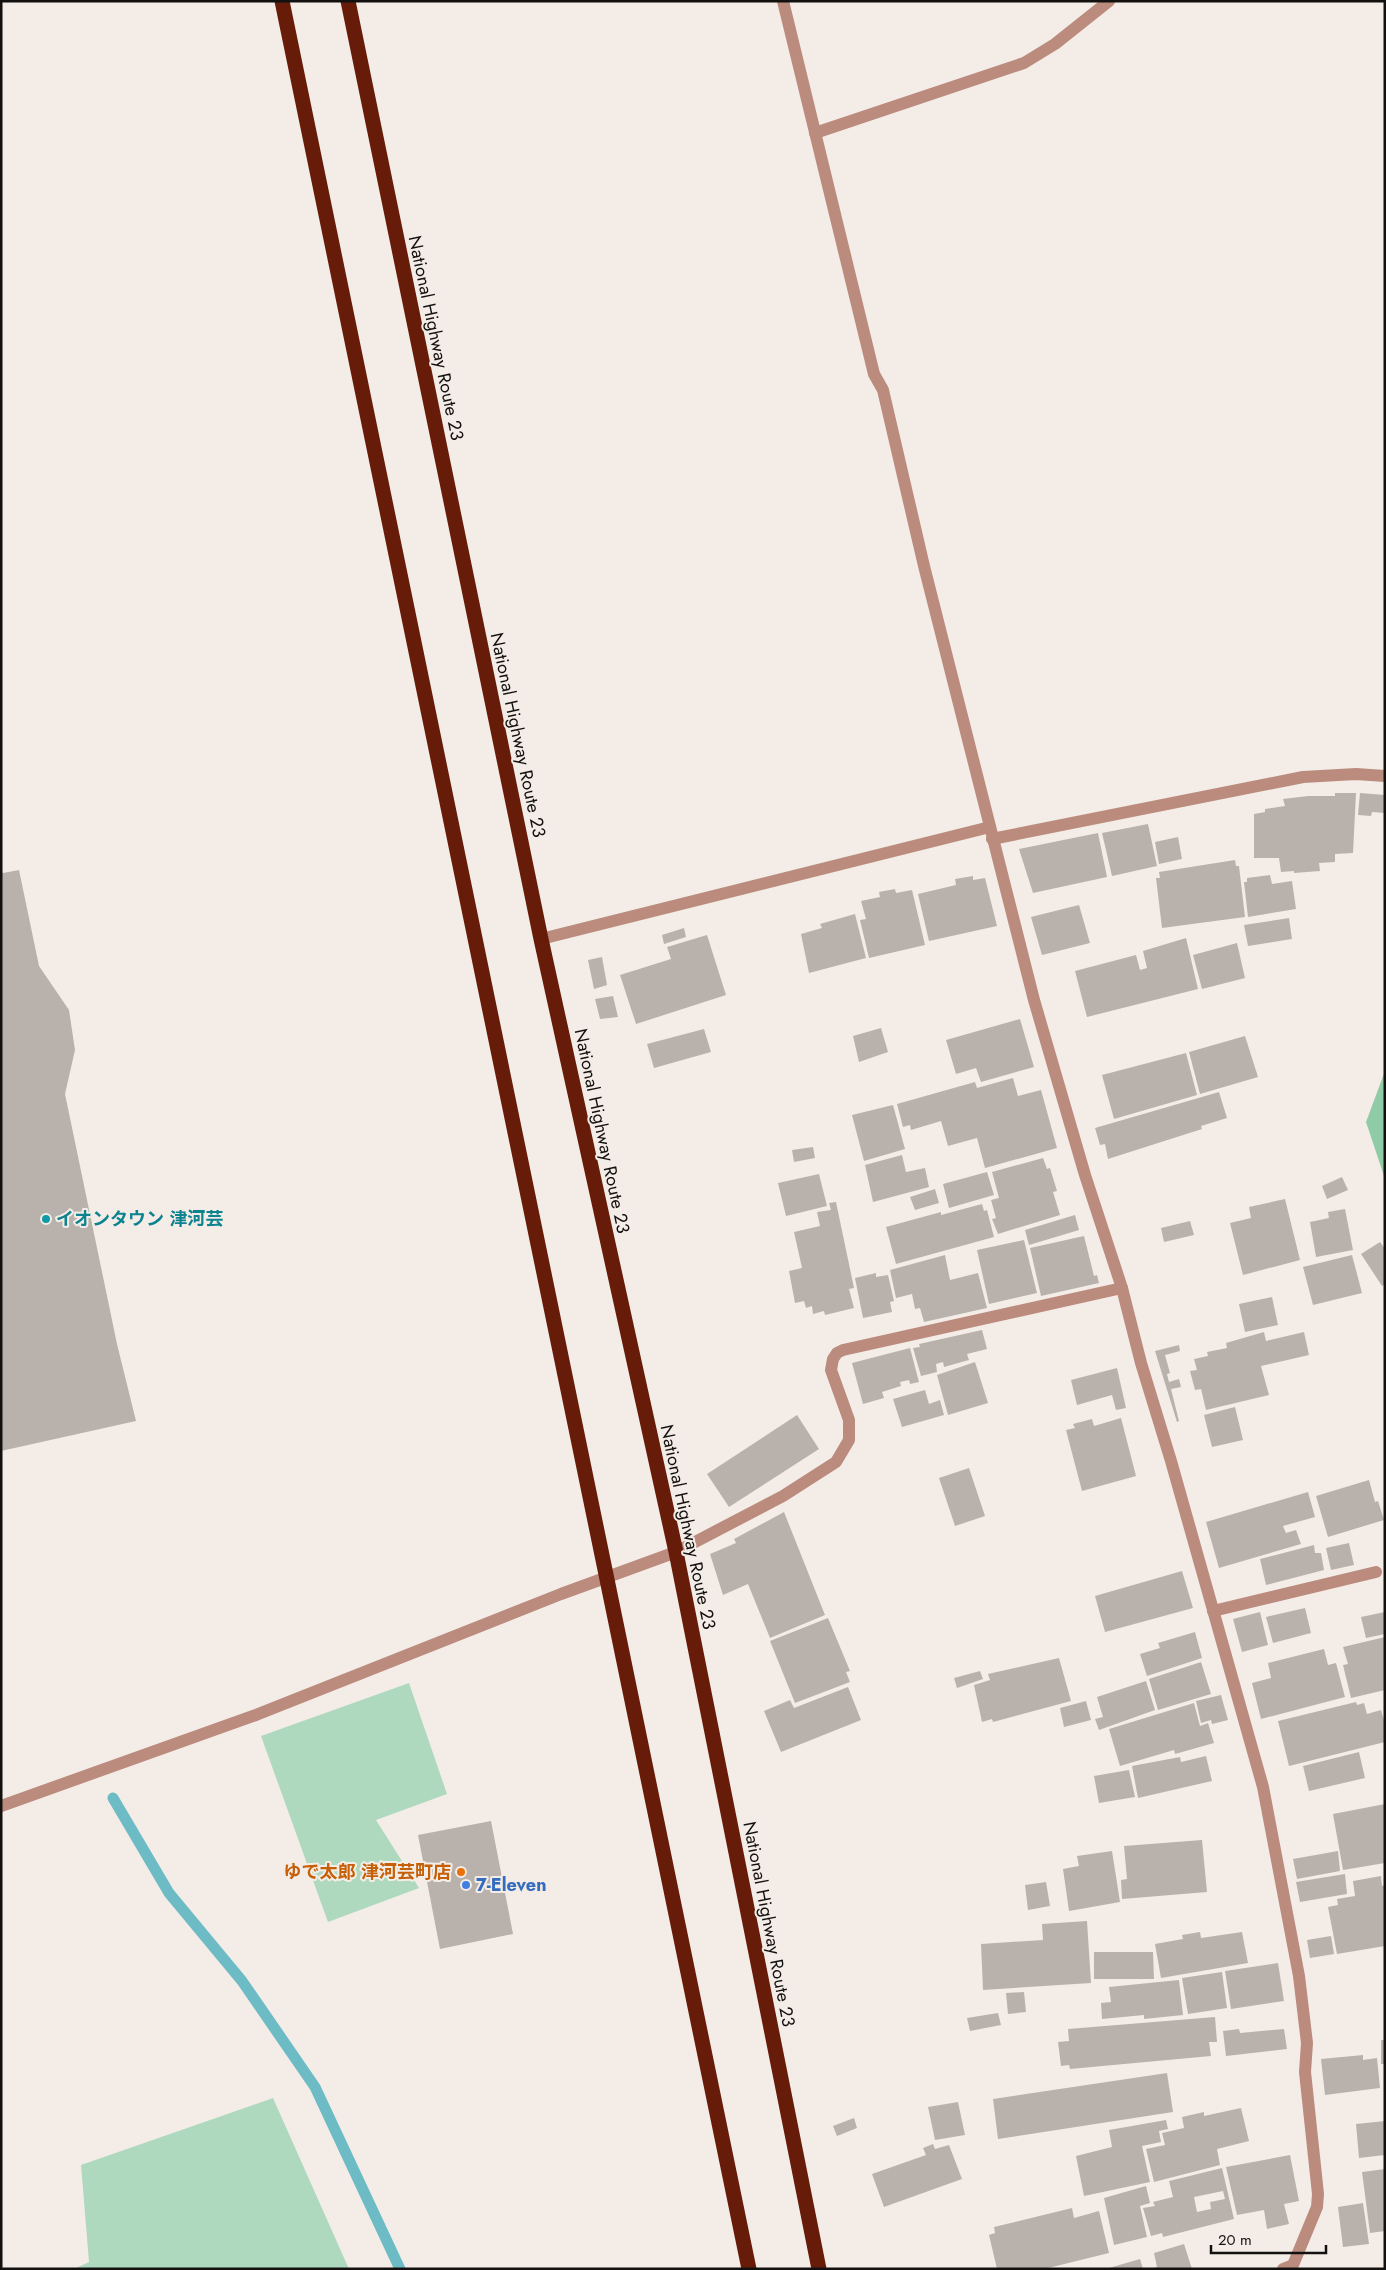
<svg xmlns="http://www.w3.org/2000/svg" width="1386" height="2270" viewBox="0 0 1386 2270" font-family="Jost,'Noto Sans JP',sans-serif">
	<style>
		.green { fill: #aed9bf }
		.forest { fill: #90cba8 }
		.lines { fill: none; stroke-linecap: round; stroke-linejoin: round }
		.stream { stroke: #6dbbc5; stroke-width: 11 }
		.building { fill: #b9b2ac; fill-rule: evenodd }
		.minor { stroke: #bb8b7e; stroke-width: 12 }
		.highway { stroke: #671c0a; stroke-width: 15 }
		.culture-dot { fill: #0f9aa8; stroke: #f4ede7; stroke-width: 2 }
		.food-dot { fill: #e8710a; stroke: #f4ede7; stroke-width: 2 }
		.shop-dot { fill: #3f7fe0; stroke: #f4ede7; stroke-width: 2 }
		.labels { text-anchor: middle; stroke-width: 4; stroke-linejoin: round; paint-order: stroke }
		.street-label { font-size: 18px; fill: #13110f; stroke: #f4ede7 }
		.culture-label { font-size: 18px; font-weight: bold; fill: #0d838f; stroke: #f4ede7; text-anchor: start }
		.food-label { font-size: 18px; font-weight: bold; fill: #c56008; stroke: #f4ede7; text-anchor: end }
		.shop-label { font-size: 18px; font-weight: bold; fill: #366cbe; stroke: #f4ede7; text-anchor: start }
	</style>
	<rect width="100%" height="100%" fill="#f4ede7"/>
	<g class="green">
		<polygon points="409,1683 447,1794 376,1820 419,1888 328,1922 261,1736"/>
		<polygon points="273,2098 349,2269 74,2269 89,2262 81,2165"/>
	</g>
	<polygon class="forest" points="1385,1071 1385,1179 1366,1122"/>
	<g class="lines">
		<polyline class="stream" points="113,1798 169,1893 242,1981 315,2087 400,2269"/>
	</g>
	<g class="building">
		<polygon points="1335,793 1356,793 1353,853 1335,854 1335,862 1319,863 1320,871 1294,873 1294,871 1281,872 1279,858 1254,858 1254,814 1265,812 1265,809 1285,806 1283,799 1308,796 1335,796"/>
		<polygon points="1360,793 1385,795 1385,813 1372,812 1371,816 1358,815"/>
		<polygon points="1148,824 1157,866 1112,876 1102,833"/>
		<polygon points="1098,833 1107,877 1033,893 1019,849"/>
		<polygon points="1178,837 1182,859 1159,864 1155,842"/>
		<polygon points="1235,860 1236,866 1239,866 1245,917 1162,928 1156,878 1160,878 1159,872"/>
		<polygon points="1,869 3,873 19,870 39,966 69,1010 75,1050 65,1094 117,1344 136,1421 1,1451"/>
		<polygon points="1270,875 1272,884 1292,881 1296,909 1248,917 1244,882 1247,882 1247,878"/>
		<polygon points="973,876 973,880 985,878 997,926 929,941 918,894 956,885 955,879"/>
		<polygon points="895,889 896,893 912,890 925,945 869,958 860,920 866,919 861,901 880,897 879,892"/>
		<polygon points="1079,905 1090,943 1042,955 1031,917"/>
		<polygon points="855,914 866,958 809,973 801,934 822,928 820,924"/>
		<polygon points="1289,918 1292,939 1248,946 1244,925"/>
		<polygon points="684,928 686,937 664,944 662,935"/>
		<polygon points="707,935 726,995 636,1024 620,975 671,959 667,947"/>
		<polygon points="1186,938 1198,989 1087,1017 1075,971 1136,955 1140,970 1147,968 1143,951"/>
		<polygon points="1237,943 1245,978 1202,989 1193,955"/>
		<polygon points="602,957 607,985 594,989 588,960"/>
		<polygon points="613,996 618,1017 600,1019 595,999"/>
		<polygon points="1020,1019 1034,1067 981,1082 976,1068 956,1074 946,1040"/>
		<polygon points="881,1028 888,1052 859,1062 853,1036"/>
		<polygon points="704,1029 711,1052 654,1068 647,1044"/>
		<polygon points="1245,1036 1258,1077 1200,1094 1189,1052"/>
		<polygon points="1186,1053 1197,1095 1114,1119 1102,1075"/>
		<polygon points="1013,1078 1018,1096 1041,1090 1057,1148 985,1168 977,1138 948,1146 941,1121 911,1130 910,1125 903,1127 897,1104 975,1082 977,1088"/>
		<polygon points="1219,1092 1227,1118 1201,1126 1202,1129 1108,1159 1105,1144 1100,1145 1095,1128"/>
		<polygon points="893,1105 905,1149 864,1161 852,1115"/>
		<polygon points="813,1147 815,1158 794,1162 792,1150"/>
		<polygon points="902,1155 906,1172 925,1168 929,1187 873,1202 865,1165"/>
		<polygon points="1043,1158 1047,1169 1050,1168 1057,1191 1053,1192 1060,1215 998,1234 992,1219 996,1218 991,1200 999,1198 992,1172"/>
		<polygon points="987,1172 994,1195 949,1208 943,1184"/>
		<polygon points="819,1174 827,1206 786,1216 778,1183"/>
		<polygon points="1342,1177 1348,1190 1327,1199 1322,1186"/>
		<polygon points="935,1189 939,1203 915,1210 910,1197"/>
		<polygon points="1285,1199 1300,1260 1243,1275 1230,1223 1251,1218 1249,1207"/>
		<polygon points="836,1202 854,1288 849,1289 854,1308 825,1315 824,1311 813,1314 812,1306 806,1308 804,1301 795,1303 789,1271 802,1268 794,1232 820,1226 817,1212 831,1210 829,1203"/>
		<polygon points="982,1204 984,1211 987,1210 994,1237 896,1264 886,1227 941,1212 941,1215"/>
		<polygon points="1345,1209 1353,1250 1316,1257 1310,1222 1329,1218 1328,1212"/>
		<polygon points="1075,1215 1079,1230 1029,1245 1025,1230"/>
		<polygon points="1190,1221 1194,1235 1164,1242 1161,1228"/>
		<polygon points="1084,1236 1094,1276 1097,1275 1099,1283 1041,1296 1030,1248"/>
		<polygon points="1024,1240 1037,1293 989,1304 977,1250"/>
		<polygon points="1380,1242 1385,1249 1385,1284 1382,1286 1361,1254"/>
		<polygon points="945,1255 950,1280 978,1273 987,1308 924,1322 920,1308 915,1309 912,1294 896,1298 890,1270"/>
		<polygon points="1352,1255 1362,1293 1313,1305 1303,1267"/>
		<polygon points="876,1273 876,1277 888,1275 894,1301 890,1302 892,1312 863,1318 855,1278"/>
		<polygon points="1272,1297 1278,1325 1245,1332 1239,1304"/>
		<polygon points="982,1330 987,1349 967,1354 969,1360 944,1367 943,1362 936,1364 937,1372 921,1376 913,1348 920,1347 919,1344"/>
		<polygon points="1264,1332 1266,1341 1304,1332 1309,1355 1261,1366 1269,1395 1206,1410 1201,1389 1195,1390 1190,1371 1197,1370 1194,1359 1208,1356 1207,1352 1227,1348 1226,1343"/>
		<polygon points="1179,1345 1180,1351 1165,1355 1170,1373 1167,1374 1169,1382 1179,1379 1181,1387 1171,1389 1179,1421 1177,1422 1155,1351"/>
		<polygon points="910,1348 919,1382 910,1384 909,1380 900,1382 901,1386 882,1392 884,1398 863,1404 852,1363"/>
		<polygon points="975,1362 988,1403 948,1415 937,1375"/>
		<polygon points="1117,1368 1126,1408 1116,1410 1112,1395 1077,1405 1071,1380"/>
		<polygon points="925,1390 929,1404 940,1400 944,1415 902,1427 893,1399"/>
		<polygon points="1235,1407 1243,1440 1212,1447 1204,1415"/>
		<polygon points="797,1415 819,1449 729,1507 707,1474"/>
		<polygon points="1121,1418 1136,1476 1082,1491 1066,1430 1075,1428 1073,1424 1092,1419 1094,1426"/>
		<polygon points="969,1468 985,1516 955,1526 939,1478"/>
		<polygon points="1369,1480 1375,1502 1378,1501 1384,1520 1328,1537 1316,1496"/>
		<polygon points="1308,1492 1315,1517 1283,1526 1286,1533 1296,1530 1301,1544 1219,1568 1206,1522"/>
		<polygon points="784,1512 825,1615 770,1638 748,1584 723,1595 710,1554 736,1543 734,1539"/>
		<polygon points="1349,1543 1354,1565 1331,1570 1326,1548"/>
		<polygon points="1314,1545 1315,1553 1321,1553 1324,1570 1266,1585 1260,1559"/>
		<polygon points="1182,1571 1193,1608 1105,1632 1095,1596"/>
		<polygon points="1305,1608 1311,1633 1273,1643 1266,1617"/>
		<polygon points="1260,1612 1268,1645 1242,1652 1233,1619"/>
		<polygon points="1385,1612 1385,1634 1366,1638 1361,1617"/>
		<polygon points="828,1618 850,1671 846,1672 850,1682 795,1703 770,1641"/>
		<polygon points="1195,1632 1202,1658 1147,1676 1140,1654 1160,1648 1158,1643"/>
		<polygon points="1385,1637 1385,1690 1351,1698 1343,1665 1348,1664 1343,1647"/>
		<polygon points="1324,1649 1328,1665 1336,1663 1345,1697 1261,1719 1252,1683 1271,1678 1268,1663"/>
		<polygon points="1059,1658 1071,1701 993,1722 992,1719 982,1722 974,1685 990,1680 988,1674"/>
		<polygon points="1201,1662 1211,1694 1158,1710 1149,1679"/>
		<polygon points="980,1671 983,1679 957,1688 954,1678"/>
		<polygon points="1146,1681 1155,1710 1099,1730 1095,1719 1103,1717 1097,1697"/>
		<polygon points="848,1687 861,1720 781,1752 764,1711 790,1700 794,1708"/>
		<polygon points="1221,1695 1228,1720 1212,1724 1211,1720 1201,1723 1196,1701"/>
		<polygon points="1086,1701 1091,1720 1064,1727 1060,1708"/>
		<polygon points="1356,1702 1357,1705 1364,1703 1367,1714 1381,1710 1385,1724 1385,1742 1289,1766 1278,1721"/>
		<polygon points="1194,1703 1200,1726 1208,1723 1214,1743 1175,1754 1174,1750 1120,1766 1109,1729"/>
		<polygon points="1359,1752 1365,1778 1309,1791 1303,1766"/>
		<polygon points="1206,1756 1212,1781 1138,1798 1132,1766 1180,1757 1181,1762"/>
		<polygon points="1129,1770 1135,1797 1099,1803 1094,1776"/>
		<polygon points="1385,1804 1385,1863 1343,1870 1333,1814"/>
		<polygon points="491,1821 513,1934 440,1949 418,1835"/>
		<polygon points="1202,1840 1207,1892 1122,1899 1121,1880 1127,1879 1124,1846"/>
		<polygon points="1112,1851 1120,1902 1069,1911 1063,1869 1079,1866 1077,1856"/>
		<polygon points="1338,1851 1340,1871 1297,1879 1293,1859"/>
		<polygon points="1345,1874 1347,1894 1300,1902 1296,1882"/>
		<polygon points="1381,1876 1382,1886 1385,1885 1385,1946 1337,1954 1328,1907 1338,1905 1337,1899 1355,1896 1353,1881"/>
		<polygon points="1046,1882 1050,1906 1028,1910 1025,1885"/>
		<polygon points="1087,1921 1091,1983 983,1990 981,1944 1043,1940 1042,1924"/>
		<polygon points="1200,1932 1201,1938 1242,1932 1248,1963 1161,1978 1155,1944 1183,1939 1182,1935"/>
		<polygon points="1331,1936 1334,1954 1310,1958 1307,1940"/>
		<polygon points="1094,1952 1153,1952 1154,1979 1094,1979"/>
		<polygon points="1278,1963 1284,2001 1231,2009 1225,1971"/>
		<polygon points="1222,1972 1227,2008 1188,2014 1182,1978"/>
		<polygon points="1179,1980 1183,2015 1144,2019 1144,2015 1102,2019 1101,2003 1111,2002 1109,1987"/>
		<polygon points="1024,1992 1026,2012 1008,2014 1006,1993"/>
		<polygon points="998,2013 1001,2025 970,2031 967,2018"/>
		<polygon points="1215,2017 1217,2042 1209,2042 1211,2056 1070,2069 1069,2065 1061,2066 1058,2042 1069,2041 1068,2029"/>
		<polygon points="1239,2029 1240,2033 1284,2029 1287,2049 1226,2056 1223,2031"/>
		<rect x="1381" y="2040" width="4" height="24"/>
		<polygon points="1363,2055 1363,2060 1377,2058 1380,2088 1325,2095 1321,2059"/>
		<polygon points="1167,2073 1173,2112 998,2139 993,2099"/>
		<polygon points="958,2102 965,2135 935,2140 928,2107"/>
		<polygon points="1241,2108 1249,2141 1217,2149 1220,2165 1154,2182 1146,2149 1165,2145 1162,2133 1184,2128 1182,2117 1204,2112 1204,2116"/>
		<polygon points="854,2118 857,2128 837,2136 833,2126"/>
		<polygon points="1166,2120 1168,2129 1159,2131 1161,2142 1142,2146 1150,2182 1084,2196 1076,2156 1112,2147 1109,2130"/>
		<polygon points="1385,2121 1385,2155 1359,2158 1356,2124"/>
		<polygon points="933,2144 935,2149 949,2145 962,2179 884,2207 872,2174 926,2155 923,2148"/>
		<polygon points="1290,2155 1299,2201 1284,2204 1289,2224 1267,2229 1264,2210 1237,2215 1226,2167"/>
		<path d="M 1222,2168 L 1234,2219 L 1163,2237 L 1162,2233 L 1151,2236 L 1143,2208 L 1155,2206 L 1153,2202 L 1173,2197 L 1169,2181 ZM 1223,2191 L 1225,2199 L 1210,2202 L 1211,2209 L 1197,2212 L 1194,2197 Z"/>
		<polygon points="1385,2169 1385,2231 1370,2233 1362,2172"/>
		<polygon points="1146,2186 1150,2203 1140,2206 1147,2237 1114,2245 1104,2198"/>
		<polygon points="1363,2203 1369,2244 1343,2247 1338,2207"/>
		<polygon points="1072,2208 1074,2218 1099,2211 1109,2253 1044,2269 997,2269 989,2235 995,2233 994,2227"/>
		<polygon points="1184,2244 1192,2269 1152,2269 1157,2267 1154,2253"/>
		<polygon points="1140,2259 1143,2269 1109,2269 1109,2268"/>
	</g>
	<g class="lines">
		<g class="minor">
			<polyline points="783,1 874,374 883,390 924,566 1034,1000 1085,1175 1122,1288 1141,1363 1171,1461 1263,1787 1299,1976 1307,2043 1305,2072 1318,2194 1317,2207 1293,2265 1283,2269"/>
			<polyline points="815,133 1024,63 1055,44 1109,1"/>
			<polyline points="992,839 1303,777 1356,774 1385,776"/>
			<polyline points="541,939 990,827"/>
			<polyline points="1213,1611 1376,1572"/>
			<polyline points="1,1806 256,1715 561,1594 676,1552 783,1496 836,1462 849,1440 849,1420 831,1370 833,1359 837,1353 843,1350 1122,1288"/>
		</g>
		<g class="highway">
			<polyline points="282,1 749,2269"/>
			<polyline points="348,1 541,939 676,1552 819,2269"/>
		</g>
	</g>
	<circle class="culture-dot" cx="46" cy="1219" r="5"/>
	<circle class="food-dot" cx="461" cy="1872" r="5"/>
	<circle class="shop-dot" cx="466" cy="1885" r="5"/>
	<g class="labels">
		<g class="street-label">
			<text transform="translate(436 338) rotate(78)" y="6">National Highway Route 23</text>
			<text transform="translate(518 735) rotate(78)" y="6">National Highway Route 23</text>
			<text transform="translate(602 1131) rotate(78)" y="6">National Highway Route 23</text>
			<text transform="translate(688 1527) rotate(78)" y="6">National Highway Route 23</text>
			<text transform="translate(769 1924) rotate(79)" y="6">National Highway Route 23</text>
		</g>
		<g class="culture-label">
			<text x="56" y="1225">イオンタウン 津河芸</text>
		</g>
		<g class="food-label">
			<text x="451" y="1878">ゆで太郎 津河芸町店</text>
		</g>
		<g class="shop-label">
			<text x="476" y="1891">7-Eleven</text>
		</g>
	</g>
	<rect width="1386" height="2270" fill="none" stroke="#13110f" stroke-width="5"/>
	<path d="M1211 2245v8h115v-8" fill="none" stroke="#13110f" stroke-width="2.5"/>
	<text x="1218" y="2245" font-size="15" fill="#13110f" stroke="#f4ede7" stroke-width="4" paint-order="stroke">20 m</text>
</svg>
